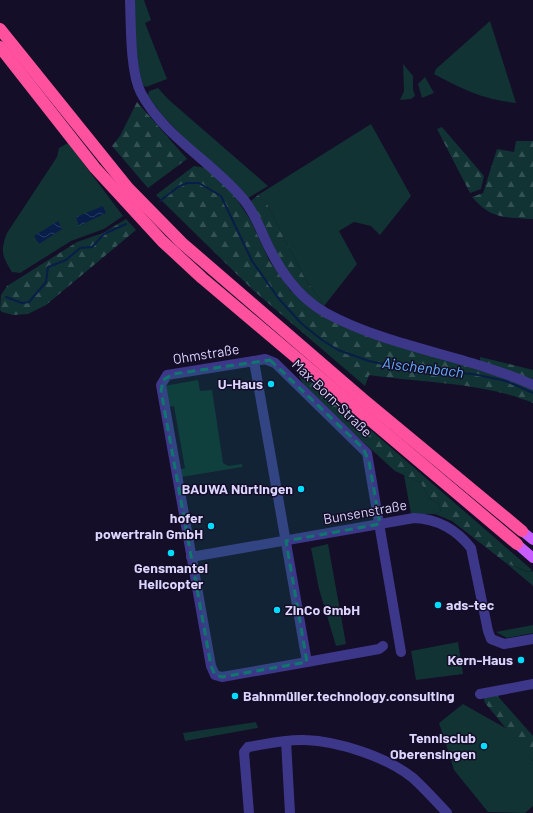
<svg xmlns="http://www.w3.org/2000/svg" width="533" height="813" viewBox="0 0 533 813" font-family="Barlow,sans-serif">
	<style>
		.green { fill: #133 }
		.forest { fill: url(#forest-firs) }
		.water { fill: url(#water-waves) }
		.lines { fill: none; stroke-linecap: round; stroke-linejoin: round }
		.stream { stroke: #081d48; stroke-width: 2 }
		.minor { stroke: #3d3789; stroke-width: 10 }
		.major { stroke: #c85dff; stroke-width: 10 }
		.highway { stroke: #ff519e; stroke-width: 12 }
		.marked { fill: #0f766e; fill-opacity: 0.2; stroke: #0f766e; stroke-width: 3; stroke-dasharray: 8 5; stroke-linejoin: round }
		.poi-dot { fill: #02dcff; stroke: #140e28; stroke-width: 1.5 }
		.labels { text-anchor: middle; stroke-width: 3; stroke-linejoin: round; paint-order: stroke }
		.street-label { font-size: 14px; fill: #dcd6ff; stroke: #140e28 }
		.poi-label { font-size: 14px; font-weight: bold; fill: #dcd6ff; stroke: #140e28; text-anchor: end }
		.water-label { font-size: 15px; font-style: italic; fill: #64b1ff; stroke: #140e28 }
	</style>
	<defs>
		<pattern id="forest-firs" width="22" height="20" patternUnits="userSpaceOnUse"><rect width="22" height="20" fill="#133"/><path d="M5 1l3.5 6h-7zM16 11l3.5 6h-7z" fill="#335052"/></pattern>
		<pattern id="water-waves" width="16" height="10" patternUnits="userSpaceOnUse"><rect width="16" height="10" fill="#081d48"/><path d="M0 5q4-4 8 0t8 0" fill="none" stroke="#2b3d63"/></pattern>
	</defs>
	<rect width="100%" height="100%" fill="#140e28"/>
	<g class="green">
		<path d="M 134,0 L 144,0 L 151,20 L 145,23 L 167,79 L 146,87 L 142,85 C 136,57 135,29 134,0 Z"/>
		<path d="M 490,21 L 516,103 C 485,100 461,89 434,74 L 436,69 Z"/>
		<polygon points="403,64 413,76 413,89 415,96 411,99 400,100 404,91"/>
		<polygon points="425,77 434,93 422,98 418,84"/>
		<polygon points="158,88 169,100 268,186 248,198 185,139 162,115 148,96 149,91"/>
		<polygon points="371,124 411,196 380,235 371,226 354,222 339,231 357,264 324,306 303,275 267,204 258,195"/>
		<path d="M 68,143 L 123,216 L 104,229 L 71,241 L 20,273 L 12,272 C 2,256 0,251 7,233 L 57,157 L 59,148 Z"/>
		<polygon points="198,380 200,391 212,390 223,463 228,466 242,464 242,467 181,477 179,470 185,468 174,406 168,407 164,386"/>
		<polygon points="404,475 421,483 429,498 439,504 441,511 435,514 411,514"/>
		<polygon points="328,544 346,644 336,646 319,589 311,548"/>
		<polygon points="506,563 528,572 533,571 533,586"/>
		<polygon points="533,625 533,633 507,638 496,632"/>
		<polygon points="458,642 463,674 416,680 411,651"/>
		<polygon points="463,704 509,730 533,761 533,806 525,813 488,812 454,770 439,723"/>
		<polygon points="256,722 258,728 185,741 183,733"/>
	</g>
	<g class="forest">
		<polygon points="137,102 187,159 148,188 112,146 120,136"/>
		<polygon points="442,127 484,176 481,189 470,193 437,129"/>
		<path d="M 516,141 L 533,141 L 533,219 C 505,217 492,220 472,197 L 483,193 L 497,149 L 514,152 Z"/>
		<path d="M 194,166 L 206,168 L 230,189 L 251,221 L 269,260 L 290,290 L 308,306 L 472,368 L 525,385 L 533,389 L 533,403 C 482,382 423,383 369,375 L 365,386 L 254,291 L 156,195 Z"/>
		<polygon points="258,195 267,204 303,275 324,306 301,290 288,275 251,201"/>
		<polygon points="126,219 136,230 46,305 28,314 13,315 2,312 0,310 1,295 7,286 77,242 103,233"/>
		<polygon points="480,357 533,370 533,379 480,363"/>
		<polygon points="299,376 322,388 532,570 529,572 506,563 452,521 435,514 441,511 439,504 429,498 421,483 395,471 306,390"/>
		<polygon points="495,693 533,736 533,761 485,703 483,696"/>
	</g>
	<g class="water">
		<polygon points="103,206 106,213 79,226 76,217"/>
		<polygon points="58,221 62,229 39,244 34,236"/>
	</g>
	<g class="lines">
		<g class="stream">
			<polyline points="160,201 178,187 187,183 199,183 221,196 252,261 279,299 302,324 322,340 338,350 369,361 405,369 473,374 506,381 533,393"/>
			<polyline points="6,297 22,303 29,302 46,282 48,267 66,260 80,248 92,247 104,234 126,224"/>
		</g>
		<g class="minor">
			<path d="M 130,0 C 131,24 130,72 141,93 C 165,138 213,162 244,200 C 253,211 259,225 264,237 C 278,268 296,296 326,313 C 391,348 466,355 533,385"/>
			<polygon points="254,361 307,662 222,677 215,675 211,666 161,385 167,375"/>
			<polyline points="254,361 265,359 275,363 367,453 401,652"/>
			<path d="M 191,557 L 414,518 C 438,519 456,529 471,548 L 488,631 L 491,639 L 504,644 L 533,639"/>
			<polyline points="307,662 379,649 383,646"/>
			<polyline points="480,694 533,684"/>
			<polyline points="286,741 290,813"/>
			<path d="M 249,813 L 244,752 L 248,747 C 266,744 286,739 305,740 C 338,741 387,757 413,778 C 425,789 436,801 447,813"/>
		</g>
		<g class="major">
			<polyline points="522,531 533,540"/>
			<polyline points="517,544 533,558"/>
		</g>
		<g class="highway">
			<polyline points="0,29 128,188 182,243 364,400 522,531"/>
			<polyline points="0,47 95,168 162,241 202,278 517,544"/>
		</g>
	</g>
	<path class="marked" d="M 270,360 L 363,448 L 369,461 L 380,524 L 286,541 L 307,662 L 222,677 L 215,675 L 211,666 L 161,391 L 163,380 L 173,374 Z"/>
	<g class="poi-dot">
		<circle cx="271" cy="384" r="4"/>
		<circle cx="301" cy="489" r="4"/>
		<circle cx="211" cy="526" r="4"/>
		<circle cx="171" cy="553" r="4"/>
		<circle cx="438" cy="605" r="4"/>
		<circle cx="277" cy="610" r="4"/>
		<circle cx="521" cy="660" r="4"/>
		<circle cx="235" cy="696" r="4"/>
		<circle cx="484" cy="746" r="4"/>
	</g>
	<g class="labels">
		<g class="street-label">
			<text transform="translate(206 354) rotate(-9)" y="5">Ohmstraße</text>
			<text transform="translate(332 398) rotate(44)" y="5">Max-Born-Straße</text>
			<text transform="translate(365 512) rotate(-10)" y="5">Bunsenstraße</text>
		</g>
		<g class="poi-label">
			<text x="263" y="389">U-Haus</text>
			<text x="293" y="494">BAUWA Nürtingen</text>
			<text x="203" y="523">hofer<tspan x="203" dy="16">powertrain GmbH</tspan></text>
			<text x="171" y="573" text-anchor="middle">Gensmantel<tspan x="171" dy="16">Helicopter</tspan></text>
			<text x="446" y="610" text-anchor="start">ads-tec</text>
			<text x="285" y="615" text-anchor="start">ZinCo GmbH</text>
			<text x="513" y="665">Kern-Haus</text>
			<text x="243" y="701" text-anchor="start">Bahnmüller.technology.consulting</text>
			<text x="476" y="743">Tennisclub<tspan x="476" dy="16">Oberensingen</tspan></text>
		</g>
		<g class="water-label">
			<text transform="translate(423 368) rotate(7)" y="5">Aischenbach</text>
		</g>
	</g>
</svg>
